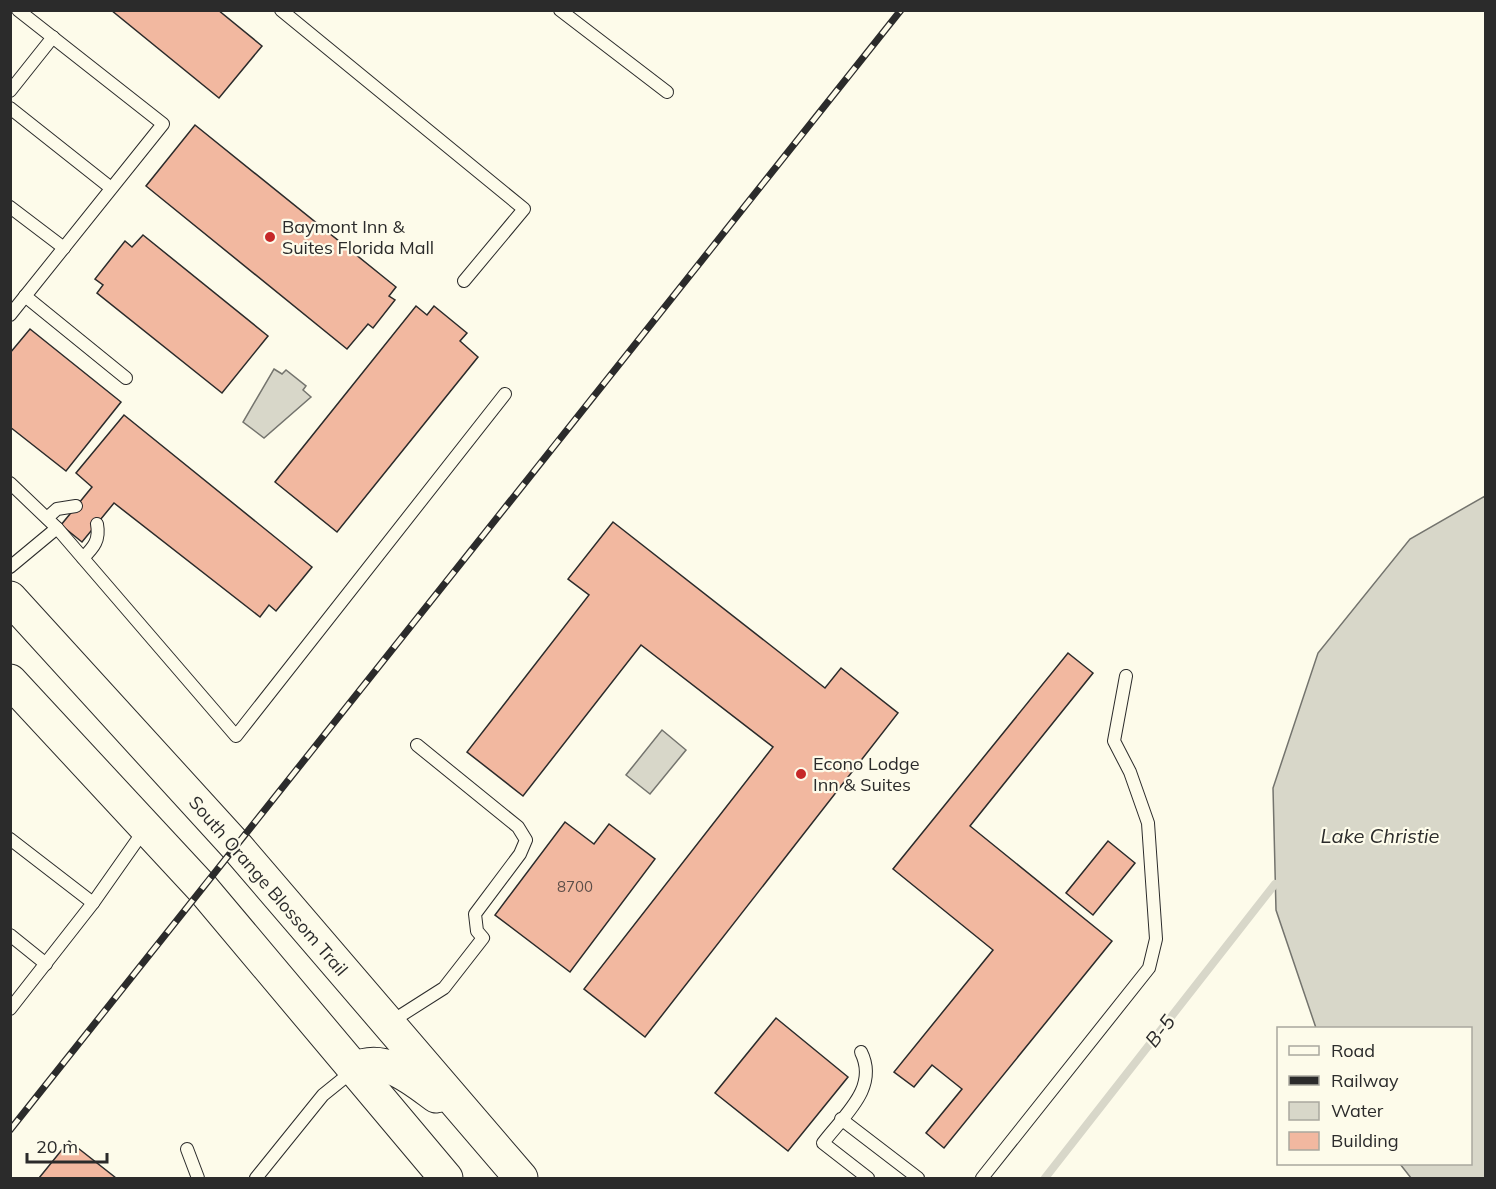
<svg xmlns="http://www.w3.org/2000/svg" width="1496" height="1189" font-family="Mulish,sans-serif">
<style>
.water{fill:#d8d7c9;stroke:#74746e;stroke-width:1.5}
.lines{fill:none;stroke-linecap:round;stroke-linejoin:round}
.stream{stroke:#d8d7c9;stroke-width:8}
.building{fill:#f2b8a0;stroke:#2b2b2b;stroke-width:1.5}
.service-casing{stroke:#2b2b2b;stroke-width:14}
.primary-casing{stroke:#2b2b2b;stroke-width:35}
.service{stroke:#fdfbea;stroke-width:12}
.primary{stroke:#fdfbea;stroke-width:33}
.rail-casing{stroke:#2b2b2b;stroke-width:7}
.rail{stroke:#fdfbea;stroke-width:4.5;stroke-dasharray:14;stroke-linecap:butt}
.poi-dot{fill:#c62828;stroke:#fdfbea;stroke-width:2}
.labels{text-anchor:middle;stroke-width:4.5;stroke-linejoin:round;paint-order:stroke}
.number-label{font-size:15px;fill:#5d4e48}
.poi-label{font-size:18px;fill:#2b2b2b;stroke:#fdfbea;text-anchor:start}
.street-label{font-size:18px;fill:#2b2b2b;stroke:#fdfbea}
.water-label{font-size:20px;font-style:italic;fill:#2b2b2b;stroke:#fdfbea}
</style>
<rect width="100%" height="100%" fill="#fdfbea"/>
<!-- water -->
<g class="water">
<polygon points="274,369 282,374 286,370 306,386 303,390 311,397 264,438 243,422"/>
<polygon points="1485,496 1485,1178 1411,1178 1400,1164 1470,1164 1470,1028 1316,1028 1276,910 1273,788 1318,653 1410,539"/>
<polygon points="662,730 686,750 650,794 626,775"/>
</g>
<g class="lines">
<!-- stream -->
<polyline class="stream" points="1045,1178 1275,884"/>
</g>
<!-- building -->
<g class="building">
<polygon points="111,10 218,10 262,46 219,98"/>
<polygon points="195,125 396,287 389,296 395,300 373,328 368,324 347,349 146,186"/>
<polygon points="143,235 268,336 222,393 97,293 103,285 95,279 125,241 132,247"/>
<polygon points="416,306 427,315 434,306 467,333 460,341 478,357 337,532 275,482"/>
<polygon points="30,329 121,402 66,471 10,427 10,353"/>
<polygon points="124,415 312,567 276,611 269,605 260,617 114,503 82,542 61,525 92,487 76,473"/>
<polygon points="613,522 825,688 841,668 898,713 645,1037 584,989 773,747 641,645 523,796 467,752 589,595 568,579"/>
<polygon points="1068,653 1093,673 970,826 1112,941 944,1148 926,1133 962,1089 932,1065 914,1087 894,1072 993,950 893,869"/>
<polygon points="565,822 594,844 609,824 655,859 570,972 495,915"/>
<polygon points="1108,841 1135,863 1093,915 1066,893"/>
<polygon points="776,1018 848,1077 788,1151 715,1093"/>
<polygon points="69,1141 116,1178 39,1178"/>
</g>
<g class="lines">
<!-- service casing -->
<g class="service-casing">
<g id="service">
<polyline points="281,10 524,209 464,281"/>
<polyline points="560,10 667,92"/>
<polyline points="10,91 53,37"/>
<polyline points="10,108 111,188"/>
<polyline points="10,207 64,248"/>
<polyline points="25,296 126,378"/>
<polyline points="10,315 163,124 18,10"/>
<polyline points="10,483 57,528 236,736 505,394"/>
<polyline points="47,518 57,509 76,506"/>
<path d="M83,558C94,547 100,540 97,524"/>
<polyline points="10,567 57,528"/>
<polyline points="10,839 93,903"/>
<polyline points="10,935 46,964"/>
<polyline points="10,1009 93,903 145,829"/>
<polyline points="389,1023 444,988 483,938 477,931 475,914 520,854 526,840 518,827 417,745"/>
<path d="M861,1052C879,1088 844,1115 823,1143L868,1178"/>
<polyline points="841,1119 918,1178"/>
<polyline points="187,1149 198,1178"/>
<polyline points="256,1178 323,1095 354,1070"/>
<polyline points="982,1178 1149,968 1156,939 1148,823 1130,772 1114,741 1126,676"/>
</g>
</g>
<!-- primary casing -->
<g class="primary-casing">
<g id="primary">
<polyline points="10,598 237,847 521,1178"/>
<polyline points="10,681 203,889 446,1178"/>
<path d="M355,1069C384,1054 413,1079 436,1096"/>
</g>
</g>
<!-- service -->
<use href="#service" class="service"/>
<!-- primary -->
<use href="#primary" class="primary"/>
<!-- rail casing -->
<g class="rail-casing">
<polyline id="rail" points="10,1130 901,10"/>
</g>
<!-- rail -->
<use href="#rail" class="rail"/>
</g>
<!-- markers -->
<g class="poi-dot">
<circle cx="270" cy="237" r="6"/>
<circle cx="801" cy="774" r="6"/>
</g>
<g class="labels">
<!-- number labels -->
<g class="number-label">
<text x="575" y="892">8700</text>
</g>
<!-- poi labels -->
<g class="poi-label">
<text x="282" y="233">Baymont Inn &amp;<tspan x="282" dy="21">Suites Florida Mall</tspan></text>
<text x="813" y="770">Econo Lodge<tspan x="813" dy="21">Inn &amp; Suites</tspan></text>
</g>
<!-- street labels -->
<g class="street-label">
<text transform="translate(268 886) rotate(49)" y="6">South Orange Blossom Trail</text>
</g>
<!-- water labels -->
<g class="water-label">
<text x="1380" y="843">Lake Christie</text>
<text transform="translate(1160 1031) rotate(-52)" y="7">B-5</text>
</g>
</g>
<!-- border -->
<rect width="1496" height="1189" fill="none" stroke="#2b2b2b" stroke-width="24"/>
<!-- legend -->
<rect x="1277" y="1027" width="195" height="138" fill="#fdfbea" stroke="#a9a89e" stroke-width="1.5"/>
<rect x="1289" y="1046" width="30" height="9" fill="#fdfbea" stroke="#a9a89e" stroke-width="1.5"/>
<text x="1331" y="1057" font-size="18" fill="#2b2b2b">Road</text>
<rect x="1289" y="1076" width="30" height="9" fill="#2b2b2b" stroke="#a9a89e" stroke-width="1.5"/>
<text x="1331" y="1087" font-size="18" fill="#2b2b2b">Railway</text>
<rect x="1289" y="1102" width="30" height="18" fill="#d8d7c9" stroke="#a9a89e" stroke-width="1.5"/>
<text x="1331" y="1117" font-size="18" fill="#2b2b2b">Water</text>
<rect x="1289" y="1132" width="30" height="18" fill="#f2b8a0" stroke="#a9a89e" stroke-width="1.5"/>
<text x="1331" y="1147" font-size="18" fill="#2b2b2b">Building</text>
<!-- scale -->
<path d="M27 1153v9h80v-9" fill="none" stroke="#2b2b2b" stroke-width="3"/>
<text x="36" y="1153" font-size="18" fill="#2b2b2b" stroke="#fdfbea" stroke-width="4.5" paint-order="stroke">20 m</text>
</svg>
